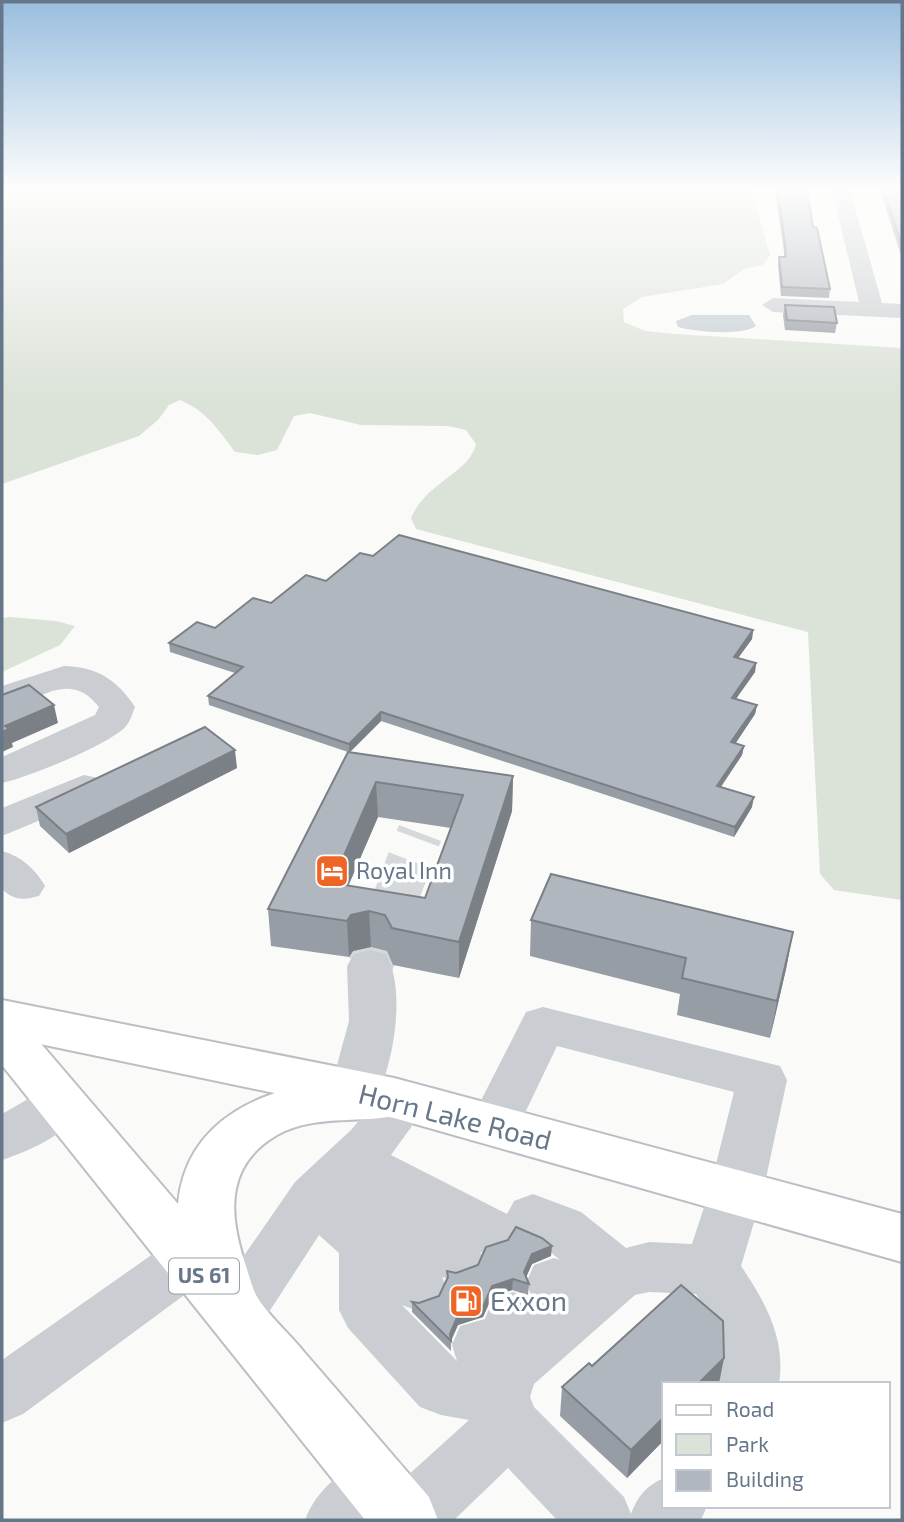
<svg xmlns="http://www.w3.org/2000/svg" width="904" height="1522" font-family="'Exo 2',sans-serif">
<style>
.green{fill:#dbe2d8}
.water{fill:#c4ccd2}
.lines{fill:none;stroke-linecap:round;stroke-linejoin:round}
.minor-tunnel{stroke:#d5d9dc;stroke-width:45;stroke-dasharray:45 23;stroke-linecap:butt}
.major-casing{stroke:#bbbec3;stroke-width:4}
.highway-casing{stroke:#bcbfc3;stroke-width:4}
.minor{fill:#cacdd1;fill-rule:evenodd}
.major{fill:#fff;fill-rule:evenodd}
.highway{fill:#fff;fill-rule:evenodd}
.wall{fill:#979da4;fill-rule:evenodd}
.shaded-wall{fill:#7b8086}
.building{fill:#b0b7bf;stroke:#7b8086;stroke-width:2;fill-rule:evenodd}
.labels{text-anchor:middle;stroke-width:7;stroke-linejoin:round;paint-order:stroke}
.shield{fill:#fff;stroke:#95a0ad;stroke-width:2}
.shield-label{font-size:21px;font-weight:bold;fill:#67778a}
.poi-label{font-size:23px;fill:#67778a;stroke:#fff;text-anchor:start}
.near-street-label{font-size:28px;fill:#67778a;stroke:#fff}
.near-poi-label{font-size:28px;fill:#67778a;stroke:#fff;text-anchor:start}
</style>
<rect width="100%" height="100%" fill="#fafaf8"/>
<!-- green -->
<g class="green">
<path d="M2,190H751L770,255L763,265L744,269L723,284L642,297L623,309L624,322L645,331L676,334L902,348V900L834,890L820,874L808,632L416,529L411,518C427,481 469,474 476,444L466,430L448,426L361,425L310,413L294,416L277,450L258,455L235,452C219,430 205,410 180,400L169,405L158,420L139,436L2,484Z"/>
<polygon points="10,617 56,621 75,626 60,645 2,672 2,618"/>
</g>
<!-- water -->
<path class="water" d="M692,315H749L756,326C743,336 695,332 678,327L676,321Z"/>
<g class="lines">
<!-- minor-tunnel -->
<polyline class="minor-tunnel" points="370,966 420,833"/>
<!-- major casing -->
<g class="major-casing">
<polygon id="major" points="2,1000 394,1078 902,1214 902,1262 394,1118 2,1036"/>
</g>
<!-- highway casing -->
<g class="highway-casing">
<path id="highway" d="M2,1013L19,1018L178,1204C186,1117 267,1086 343,1080C366,1078 389,1077 412,1084L419,1098L412,1112C368,1126 318,1112 277,1135C227,1164 228,1211 244,1260C248,1271 251,1285 256,1295C267,1315 290,1334 304,1352C346,1400 387,1449 429,1497L438,1520H365L2,1065Z"/>
</g>
<!-- minor -->
<g class="minor">
<polygon points="832,190 850,190 882,303 902,304 902,318 773,312 762,305 773,298 859,302"/>
<path d="M64,666C98,667 117,680 135,707C132,715 129,725 122,730C98,749 31,776 2,783V757L95,715L99,707C69,668 38,702 2,710V686Z"/>
<polygon points="84,775 98,778 104,787 98,796 2,836 2,808"/>
<path d="M2,851C21,856 35,869 45,886L39,896C24,900 14,901 2,889Z"/>
<path d="M370,950L386,954C407,991 393,1067 374,1103C389,1085 399,1079 423,1087L430,1101L391,1155L507,1214L514,1201L533,1194L581,1212L626,1248L649,1242L692,1244L709,1192L734,1092L557,1046L512,1140L494,1146L476,1140L468,1126L526,1012L543,1007L780,1066L787,1080L763,1192L741,1266C766,1303 786,1339 779,1384H719C726,1347 716,1325 696,1294L649,1292L635,1295L534,1384L530,1397L534,1407L624,1497L631,1514C638,1496 646,1486 664,1478V1506H707L701,1520H557L508,1468L454,1520H305C317,1488 346,1466 378,1453L401,1463L406,1477L469,1420L441,1415L420,1407L348,1328L339,1310V1253L319,1235L256,1332L236,1340L216,1332L207,1314L216,1296L295,1182L351,1130L372,1105L355,1111L337,1105L330,1091L349,1021L347,966L354,954ZM514,1234L543,1246L560,1260L554,1258L534,1265L526,1283L533,1299L513,1292L493,1299L485,1319L460,1326L452,1345L457,1361L402,1305L418,1311L438,1304L446,1286L442,1277L455,1281L475,1274L483,1257L480,1252L488,1255L507,1248Z"/>
<path d="M62,1084L80,1090L87,1104C73,1131 30,1151 2,1160V1114L44,1090Z"/>
<polygon points="190,1235 210,1242 218,1259 210,1276 23,1414 2,1423 2,1360 170,1242"/>
</g>
<!-- major -->
<use href="#major" class="major"/>
<!-- highway -->
<use href="#highway" class="highway"/>
</g>
<!-- wall -->
<g class="wall">
<polygon points="775,190 807,190 813,227 830,289 829,298 781,296 778,265 779,257 784,257 784,252"/>
<polygon points="880,190 902,190 902,258"/>
<polygon points="785,305 837,323 835,333 785,330 783,315"/>
<path d="M373,556L753,630L752,639L738,658L756,663L755,672L736,699L757,705L755,714L736,743L744,746L742,755L721,787L752,807L734,837L381,721L350,752L513,776L512,811L459,978L393,965L387,951L371,947L353,951L349,957L271,946L268,909L348,752L209,705L208,696L235,673L170,652L169,643L215,628L271,603L326,581ZM378,817L451,828L425,898L348,886Z"/>
<polygon points="237,768 69,853 40,826 36,807"/>
<polygon points="531,920 793,932 786,969 770,1038 677,1015 680,994 530,956"/>
<polygon points="551,1256 532,1264 526,1277 529,1284 528,1295 512,1290 492,1297 483,1317 458,1325 451,1340 451,1351 412,1312 412,1302 419,1303 439,1296 447,1280 447,1271 456,1273"/>
<polygon points="592,1366 664,1384 664,1440 627,1478 560,1416 562,1387"/>
</g>
<!-- shaded-wall -->
<g class="shaded-wall">
<polygon points="753,630 752,639 733,665 734,657"/>
<polygon points="756,663 755,672 730,707 732,698"/>
<polygon points="54,705 58,723 12,743 13,747 2,752 2,732 5,726"/>
<polygon points="757,705 755,714 730,751 731,742"/>
<polygon points="381,712 381,721 349,753 349,744"/>
<polygon points="744,746 742,755 715,795 717,786"/>
<polygon points="235,750 237,768 69,853 66,834"/>
<polygon points="513,776 512,811 459,978 459,942"/>
<polygon points="376,782 378,817 334,919 332,883"/>
<polygon points="754,797 752,807 734,837 735,827"/>
<polygon points="369,911 371,947 353,951 349,957 347,921 351,915"/>
<polygon points="793,932 786,969 770,1038 777,1001"/>
<polygon points="552,1246 551,1256 532,1264 524,1282 524,1272 532,1254"/>
<polygon points="513,1279 512,1290 492,1297 483,1317 458,1325 451,1341 450,1334 458,1315 492,1286"/>
<polygon points="724,1358 719,1384 698,1384"/>
<polygon points="664,1417 664,1440 627,1478 631,1450"/>
</g>
<!-- building -->
<g class="building">
<polygon points="778,190 807,190 813,227 817,228 830,289 782,287 779,257 786,257 785,244"/>
<polygon points="884,190 902,190 902,246"/>
<polygon points="785,305 834,307 837,323 787,320"/>
<polygon points="399,535 753,630 734,657 756,663 732,698 757,705 731,742 744,746 717,786 754,797 735,827 381,712 349,744 208,696 243,667 169,643 197,622 215,628 253,598 271,603 306,575 326,581 360,553 373,556"/>
<polygon points="29,685 54,705 5,726 9,729 2,732 2,695"/>
<polygon points="205,727 235,750 66,834 36,807"/>
<path d="M348,752L513,776L459,942L392,928L385,915L369,911L351,915L347,921L268,909ZM376,782L463,795L425,898L332,883Z"/>
<polygon points="551,874 793,932 777,1001 682,978 686,958 531,920"/>
<polygon points="516,1227 542,1238 552,1246 532,1254 524,1272 529,1284 513,1279 492,1286 483,1307 458,1315 450,1334 451,1341 412,1302 419,1303 439,1296 448,1277 447,1271 456,1273 478,1265 486,1247 508,1240"/>
<polygon points="681,1285 723,1321 724,1358 698,1384 664,1384 664,1417 631,1450 562,1387 589,1363 592,1366"/>
</g>
<!-- sky -->
<linearGradient id="sky" x2="0" y2="1"><stop stop-color="#99bedf"/><stop offset="0.47" stop-color="#fdfdfc"/><stop offset="1" stop-color="#fdfdfc" stop-opacity="0"/></linearGradient>
<rect width="904" height="403" fill="url(#sky)"/>
<!-- icons -->
<defs>
<g id="hotel-square" transform="scale(1.75)"><rect x="-9" y="-9" width="18" height="18" rx="4" fill="#ed6625" stroke="#fff"/><path d="M-6-4.5h1.5V1H6V5H4.5V3h-9V5H-6ZM-4 0a1.8 1.8 0 1 1 3.6 0ZM.5 0V-2.5h3Q6-2.5 6 0Z" fill="#fff"/></g>
<g id="fuel-square" transform="scale(1.75)"><rect x="-9" y="-9" width="18" height="18" rx="4" fill="#ed6625" stroke="#fff"/><path d="M-5.5-6h7V0h2V4h1.3V-2.5L3-4.5l.8-.8L6-3V5H2.5V1h-1V6h-7ZM-4.2-4.7v3.2H.2V-4.7Z" fill="#fff"/></g>
</defs>
<g fill-rule="evenodd">
<use href="#hotel-square" x="332" y="871"/>
<use href="#fuel-square" x="466" y="1301"/>
</g>
<g class="labels">
<!-- shield labels -->
<rect class="shield" x="169" y="1258.5" width="70" height="35" rx="5"/>
<g class="shield-label">
<text x="204" y="1283">US 61</text>
</g>
<!-- poi labels -->
<g class="poi-label">
<text x="356" y="879">Royal Inn</text>
</g>
<!-- near-street labels -->
<g class="near-street-label">
<text transform="translate(455 1117) rotate(14)" y="10">Horn Lake Road</text>
</g>
<!-- near-poi labels -->
<g class="near-poi-label">
<text x="490" y="1311">Exxon</text>
</g>
</g>
<!-- border -->
<rect width="904" height="1522" fill="none" stroke="#67778a" stroke-width="7"/>
<!-- legend -->
<rect x="662" y="1382" width="228" height="126" fill="#ffffff" stroke="#c2c9d0" stroke-width="2"/>
<rect x="676" y="1405" width="35" height="10" fill="#ffffff" stroke="#c2c9d0" stroke-width="2"/>
<text x="726" y="1417" font-size="21" fill="#67778a">Road</text>
<rect x="676" y="1434" width="35" height="21" fill="#dbe2d8" stroke="#c2c9d0" stroke-width="2"/>
<text x="726" y="1452" font-size="21" fill="#67778a">Park</text>
<rect x="676" y="1470" width="35" height="21" fill="#b0b7bf" stroke="#c2c9d0" stroke-width="2"/>
<text x="726" y="1487" font-size="21" fill="#67778a">Building</text>
</svg>
